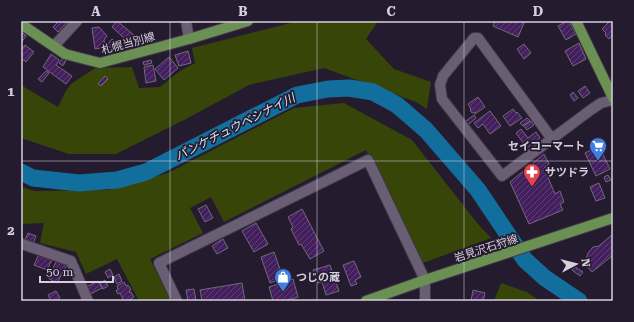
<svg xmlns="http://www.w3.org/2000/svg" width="634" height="322" font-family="'Roboto Serif','Noto Sans JP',serif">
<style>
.grass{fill:#374509}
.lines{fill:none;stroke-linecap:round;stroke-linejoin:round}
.river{stroke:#126e9c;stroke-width:17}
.building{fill:url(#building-hatch);stroke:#73677e}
.minor-casing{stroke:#3f3646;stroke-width:12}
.major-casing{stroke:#3f3646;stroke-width:12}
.minor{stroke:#6a5e75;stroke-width:10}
.major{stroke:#6a9053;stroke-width:10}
.grid{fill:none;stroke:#d5cfdc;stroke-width:1;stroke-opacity:0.55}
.labels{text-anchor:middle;stroke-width:3.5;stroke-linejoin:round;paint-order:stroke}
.street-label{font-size:11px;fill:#d5cfdc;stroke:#251b2e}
.poi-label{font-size:11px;font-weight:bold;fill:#d5cfdc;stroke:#251b2e;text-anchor:start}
.water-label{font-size:12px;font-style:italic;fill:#d3e6f3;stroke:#251b2e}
.neatline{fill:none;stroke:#d5cfdc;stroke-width:1.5}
.grid-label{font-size:13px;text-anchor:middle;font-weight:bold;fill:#d5cfdc}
</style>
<defs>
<pattern id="building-hatch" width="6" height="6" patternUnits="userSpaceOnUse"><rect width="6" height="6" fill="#43205d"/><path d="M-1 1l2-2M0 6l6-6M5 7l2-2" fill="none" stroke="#5d3f74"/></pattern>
</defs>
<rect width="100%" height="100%" fill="#251b2e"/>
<!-- grass -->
<g class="grass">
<polygon points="298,21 378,21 366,39 394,69 431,82 427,109 416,102 324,68 249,85 186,119 116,154 69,154 21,138 21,85 58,107 66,91 71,84 95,68 132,67 139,88 160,87 180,71 195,63 192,48"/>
<polygon points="344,103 412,140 478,224 491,238 423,263 366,150 224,222 211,197 190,208 203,233 150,259 171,301 139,301 117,259 86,274 76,252 40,243 44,223 21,224 21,187 35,191 108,190 168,173 294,108"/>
<polygon points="501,283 527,292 540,301 494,301"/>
</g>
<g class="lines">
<!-- river -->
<polyline class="river" points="21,172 33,178 79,183 117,180 146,172 297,95 328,89 349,88 373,92 397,105 426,130 478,190 525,260 545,278 579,301"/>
</g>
<!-- building -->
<g class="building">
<polygon points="55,21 66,21 67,22 58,32 53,27 57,23"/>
<polygon points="117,21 140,40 137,44 127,36 125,39 112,27"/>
<polygon points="495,21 525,21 518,37 493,26"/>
<polygon points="567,21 569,21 576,34 566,40 558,26"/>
<polygon points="610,21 613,21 613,34 609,39 605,35 606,33 602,29"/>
<polygon points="99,27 107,36 104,40 105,47 95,49 92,28"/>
<polygon points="23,33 26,36 21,43 21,36"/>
<polygon points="112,39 120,45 114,51 107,45"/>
<polygon points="579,43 586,59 573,66 565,51"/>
<polygon points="524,44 531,53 524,59 517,49"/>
<polygon points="25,45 34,52 26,62 21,58 21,50"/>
<polygon points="188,51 191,63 179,66 175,55"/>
<polygon points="51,54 59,60 56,65 72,76 66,84 43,67"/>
<polygon points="169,57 178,68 164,80 155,69"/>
<polygon points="63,58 66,60 63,66 59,63"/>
<polygon points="151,60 152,63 144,65 143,62"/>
<polygon points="153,65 156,81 146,83 144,67"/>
<polygon points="46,71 49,73 42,82 38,79"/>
<polygon points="105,76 108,79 101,86 98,84"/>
<polygon points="585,86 590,93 583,98 578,91"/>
<polygon points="573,92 578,98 574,101 570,95"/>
<polygon points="478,97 485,107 475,114 474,112 472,113 470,110 471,109 468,104"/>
<polygon points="513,109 516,113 517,112 522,118 510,126 503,116"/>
<polygon points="490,111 501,126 490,134 483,124 478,128 474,123"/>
<polygon points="474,115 476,118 469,124 466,121"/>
<polygon points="527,118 530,121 523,126 520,123"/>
<polygon points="531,121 534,125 527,130 524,126"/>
<polygon points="521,129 528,138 536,132 540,138 527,148 516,133"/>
<polygon points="599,146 610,169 596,176 585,153"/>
<polygon points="544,154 549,164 544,168 555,194 560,191 564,202 560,204 563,210 529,224 510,182"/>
<polygon points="608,175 611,180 606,182 604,177"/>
<polygon points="599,183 605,198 596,201 590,187"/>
<polygon points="206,205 213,218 205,222 198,209"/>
<polygon points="302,209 324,251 310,259 301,244 299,245 291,229 293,227 288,217"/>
<polygon points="256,223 268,244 254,252 242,231"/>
<polygon points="28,233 36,236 33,244 25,240"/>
<polygon points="613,234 613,255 592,272 585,264 588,253 593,247 599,246"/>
<polygon points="223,239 228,248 217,254 212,246"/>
<polygon points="274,252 283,278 270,283 261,257"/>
<polygon points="39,254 52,260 47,270 34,265"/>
<polygon points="57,260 67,265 57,283 48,278"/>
<polygon points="354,261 361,277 355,280 357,284 351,286 343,265"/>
<polygon points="330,265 339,291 326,295 322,282 318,283 313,270"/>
<polygon points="575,267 583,272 580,276 572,270"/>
<polygon points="110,269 113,275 108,278 105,272"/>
<polygon points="119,274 122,281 117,284 114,277"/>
<polygon points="293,279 298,297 285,301 273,301 269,287"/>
<polygon points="105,280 108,286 103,289 100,283"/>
<polygon points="98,281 102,288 89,295 86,287"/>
<polygon points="124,282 126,286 128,285 131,290 129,291 130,293 131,292 134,297 127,301 124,301 120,293 118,294 116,291 118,289 117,286"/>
<polygon points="242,283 245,301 202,301 200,290"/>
<polygon points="194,289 196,301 188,301 186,290"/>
<polygon points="473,290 485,293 483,301 471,301"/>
<polygon points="56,291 60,298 55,301 51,301 48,295"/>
</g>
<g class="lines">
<!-- minor casing -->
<g class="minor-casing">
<g id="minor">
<polyline points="186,21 189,39"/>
<polyline points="54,46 77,21"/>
<polyline points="552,139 478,38 474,38 443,76 440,85 442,99 502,176 592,109 601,103 613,100"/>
<polyline points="22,244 71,261 88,301"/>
<polyline points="177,301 159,263 368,160 425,280 425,301"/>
</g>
</g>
<!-- major casing -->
<g class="major-casing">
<g id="major">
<polyline points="576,21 613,98"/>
<polyline points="21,24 65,54 100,63 189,39 248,21"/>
<polyline points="366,301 425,280 613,218"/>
</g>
</g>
<!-- minor -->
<use href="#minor" class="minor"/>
<!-- major -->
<use href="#major" class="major"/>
</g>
<!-- grid -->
<path class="grid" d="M170,21V301M317,21V301M464,21V301M21,161H613"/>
<!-- icons -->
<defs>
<g id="supermarket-pin" transform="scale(0.9)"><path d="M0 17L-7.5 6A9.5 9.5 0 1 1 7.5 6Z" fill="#3f7fe0" stroke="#251b2e"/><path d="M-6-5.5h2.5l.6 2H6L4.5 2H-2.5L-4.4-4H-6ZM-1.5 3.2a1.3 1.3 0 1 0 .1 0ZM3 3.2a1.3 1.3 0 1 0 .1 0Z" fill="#fff"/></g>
<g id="pharmacy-pin" transform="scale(0.9)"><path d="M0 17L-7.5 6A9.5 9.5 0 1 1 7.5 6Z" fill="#e0444e" stroke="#251b2e"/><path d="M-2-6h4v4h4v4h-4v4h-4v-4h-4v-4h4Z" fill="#fff"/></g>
<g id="shop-pin" transform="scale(0.9)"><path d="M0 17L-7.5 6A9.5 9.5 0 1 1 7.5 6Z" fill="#3f7fe0" stroke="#251b2e"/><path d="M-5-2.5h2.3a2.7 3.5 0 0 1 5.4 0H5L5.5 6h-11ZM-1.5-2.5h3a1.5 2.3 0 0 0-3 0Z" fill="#fff"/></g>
</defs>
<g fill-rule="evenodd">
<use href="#supermarket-pin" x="598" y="146"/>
<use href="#pharmacy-pin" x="532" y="172"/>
<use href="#shop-pin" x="283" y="277"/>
</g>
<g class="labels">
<!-- street labels -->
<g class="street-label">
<text transform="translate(128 43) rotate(-15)" y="4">札幌当別線</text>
<text transform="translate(486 248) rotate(-18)" y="4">岩見沢石狩線</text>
</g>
<!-- poi labels -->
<g class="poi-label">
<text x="585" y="150" text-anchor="end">セイコーマート</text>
<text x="545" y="176">サツドラ</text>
<text x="296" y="281">つじの蔵</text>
</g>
<!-- water labels -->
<g class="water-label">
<text transform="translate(235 127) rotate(-27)" y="4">パンケチュウベシナイ川</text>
</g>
</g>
<!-- border -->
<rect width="634" height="322" fill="none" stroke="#251b2e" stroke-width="44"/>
<!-- north arrow -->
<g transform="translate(576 264) rotate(83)" stroke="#251b2e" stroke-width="3" paint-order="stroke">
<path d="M0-3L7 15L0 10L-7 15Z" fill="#d5cfdc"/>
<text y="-6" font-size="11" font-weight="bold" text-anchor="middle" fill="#d5cfdc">N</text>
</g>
<!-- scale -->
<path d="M40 276v6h73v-6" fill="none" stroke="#d5cfdc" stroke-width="2"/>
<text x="46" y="276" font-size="12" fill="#d5cfdc" stroke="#251b2e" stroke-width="3" paint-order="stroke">50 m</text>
<rect x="22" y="22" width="590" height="278" class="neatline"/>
<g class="grid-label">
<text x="96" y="16">A</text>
<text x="243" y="16">B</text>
<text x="391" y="16">C</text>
<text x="538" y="16">D</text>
<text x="11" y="96">1</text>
<text x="11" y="235">2</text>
</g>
</svg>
